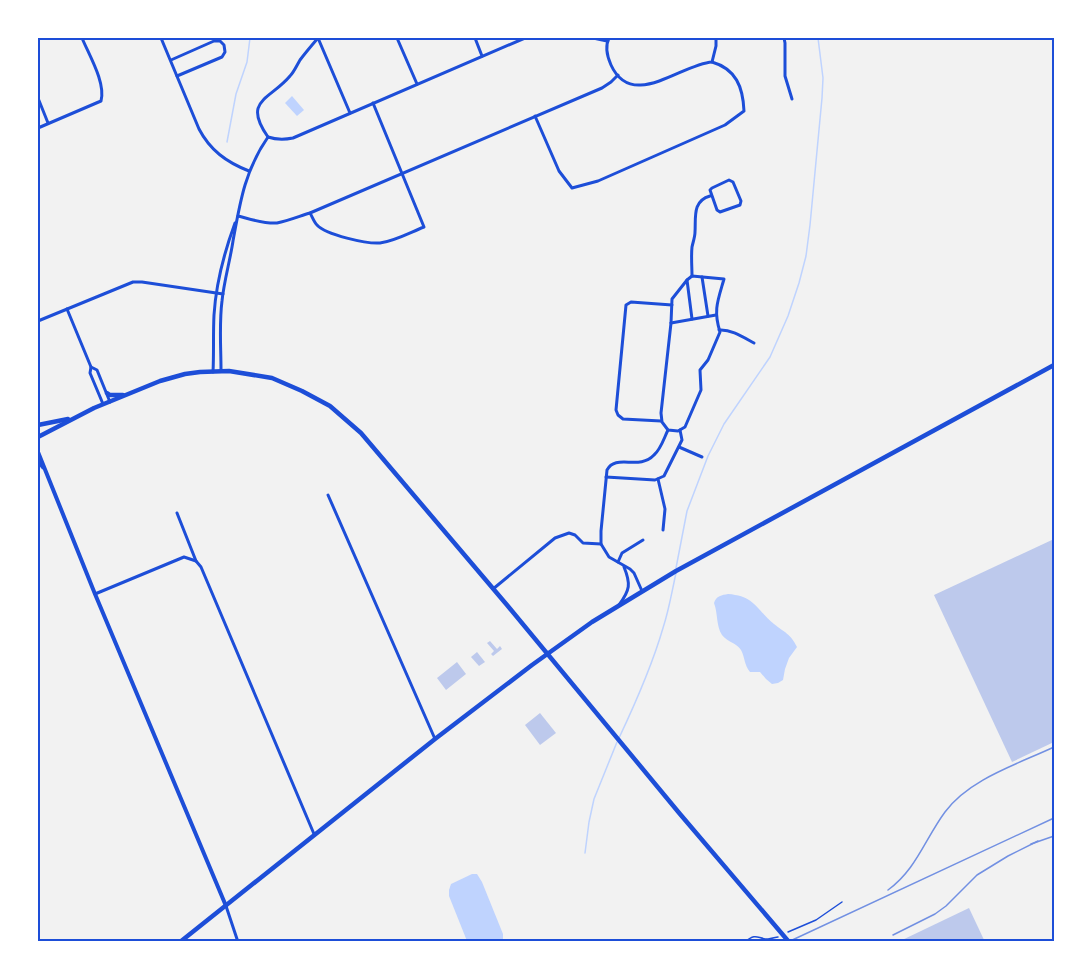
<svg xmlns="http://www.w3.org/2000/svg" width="1092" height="979" font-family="'Golos Text',sans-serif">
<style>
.water{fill:#bfd3fe}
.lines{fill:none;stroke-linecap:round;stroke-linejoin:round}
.stream{stroke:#bfd3fe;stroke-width:1.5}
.building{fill:#bdc9ec}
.path{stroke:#1d4ed8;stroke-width:1.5}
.minor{stroke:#1d4ed8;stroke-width:3}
.tertiary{stroke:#1d4ed8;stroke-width:4}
.secondary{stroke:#1d4ed8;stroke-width:4.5}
.primary{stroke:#1d4ed8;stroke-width:4.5}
.rail{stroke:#7290e2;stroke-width:1.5}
.neatline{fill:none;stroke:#1d4ed8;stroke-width:2}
</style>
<rect width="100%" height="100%" fill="#f2f2f2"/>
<!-- water -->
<g class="water">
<polygon points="292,96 304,110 297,116 285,103"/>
<path d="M728,594C755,596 756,609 774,624C785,633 790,633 797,647L789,658L785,669L783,680L778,683L772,684L766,679L760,672H750C744,665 745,657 741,650C737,643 727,642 722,635C716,626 718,613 714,603C716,596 722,595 728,594Z"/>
<polygon points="472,874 477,874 482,882 503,934 503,941 467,941 449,896 449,890 451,884"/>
</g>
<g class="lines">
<!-- stream -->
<g class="stream">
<polyline points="227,142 236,94 247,62 250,38"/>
<polyline points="676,568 687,511 708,456 724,424 770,357 788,316 799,283 806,256 810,225 822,98 823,78 818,38"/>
<path d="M619,738C636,702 652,666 663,628C669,610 672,591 676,573"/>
<polyline points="585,853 589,822 594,799 617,742"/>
</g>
</g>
<!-- building -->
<g class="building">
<polygon points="1054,539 1054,742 1012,762 934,595"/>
<polygon points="490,641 497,649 500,646 502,649 493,656 491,654 494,651 487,643"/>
<polygon points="477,652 485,662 479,666 471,657"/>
<polygon points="457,662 466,674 446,690 437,678"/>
<polygon points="540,713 556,733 540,745 525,725"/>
<polygon points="969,908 985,942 898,942"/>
</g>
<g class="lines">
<!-- path -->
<g class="path">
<polyline points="788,932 816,920 842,902"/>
<path d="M745,942C757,932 757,939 768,939C771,939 776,937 778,937"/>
</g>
<!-- minor -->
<g class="minor">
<path d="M161,38L199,129C210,150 226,162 249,171"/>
<polyline points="318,38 350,113"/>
<polyline points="397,38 417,84"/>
<polyline points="475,38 482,56"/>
<polyline points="593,38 607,41"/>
<path d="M609,38C605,46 607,56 611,65C632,111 681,64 712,62L716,46V38"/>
<polyline points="784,38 785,43 785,76 792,99"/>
<polyline points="171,60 214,41 220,41 224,45 225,52 222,57 177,76"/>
<polyline points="38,98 48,123"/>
<path d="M535,116L559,171L572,188L598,181L725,125L744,111C743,87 736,69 712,62"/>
<path d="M38,128L101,101C106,83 89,55 82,38"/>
<path d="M268,137C242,100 270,100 290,76C294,72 297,65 300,60C306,52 312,45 318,38"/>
<polygon points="729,180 733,182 741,201 740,205 720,212 717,210 710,190 712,188"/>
<path d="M310,213C312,216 314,222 317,225C326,235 367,244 380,243C395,241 411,232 424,227L373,103"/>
<path d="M238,216C250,219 264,224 277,223C288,221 300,216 310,213L602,88L611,82L618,75"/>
<path d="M692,276L724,279C718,300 713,310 720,332L708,360L700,370L701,390L685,427L678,431L668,430L662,422L661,413L671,323L672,299L687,280Z"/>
<path d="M692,276C692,267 691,256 692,247C693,242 695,237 695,232C696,218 692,201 710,196"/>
<polyline points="702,277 708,316"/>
<polyline points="687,280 692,319"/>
<polyline points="67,309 91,367 97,370 110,402"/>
<polyline points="38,321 133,282 142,282 223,294"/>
<polyline points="671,323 716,315"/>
<path d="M719,330C731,329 743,337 754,343"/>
<polyline points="91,367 90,373 103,404"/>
<path d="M221,370C221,347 219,324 222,301C224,281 230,261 233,241C240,202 245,170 268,137C277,140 283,140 293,138L525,38"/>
<path d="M213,372C214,353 213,334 214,315C216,283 224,253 235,223"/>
<polyline points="661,421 623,419 618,415 616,410 626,305 631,302 672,305"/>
<polyline points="679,447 702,457"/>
<polyline points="606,477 655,480 664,476 682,440 680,430"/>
<polyline points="658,479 665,509 663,530"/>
<polyline points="328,495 435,739"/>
<polyline points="177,513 196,561 201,567 314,834"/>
<polyline points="618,562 622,553 643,540"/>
<polyline points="493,589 555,538 569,533 575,535 583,543 601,544"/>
<path d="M642,591L634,573L630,569L609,557L601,544V531L607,470C616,453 639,471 654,455C661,449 664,438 668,430"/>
<polyline points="95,594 184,557 196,561"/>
<path d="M619,605C630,590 631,584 624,567"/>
<polyline points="226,906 238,942"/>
</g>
<!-- tertiary -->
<polyline class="tertiary" points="38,452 95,594 226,906"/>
<!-- secondary -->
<g class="secondary">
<polyline points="107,393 110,395 123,395"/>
<polyline points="38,425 68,419"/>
<polyline points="38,437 94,408 160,381 185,374 200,372 229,371 272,378 302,391 330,406 361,433 507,605 680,814 789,942"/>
<polyline points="38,460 43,467"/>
</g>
<!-- primary -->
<polyline class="primary" points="180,942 435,739 532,665 592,622 676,571 1054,365"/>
<!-- rail -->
<g class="rail">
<polyline points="1031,844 1054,836"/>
<path d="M888,890C916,870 925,839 945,812C969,779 1018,764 1054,747"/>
<polyline points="893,935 935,914 946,906 977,875 1008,856 1038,841"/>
<polyline points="788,942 1054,818"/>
</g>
</g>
<!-- border -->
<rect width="1092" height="979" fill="none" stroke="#ffffff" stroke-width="78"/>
<rect x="39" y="39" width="1014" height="901" class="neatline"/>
</svg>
